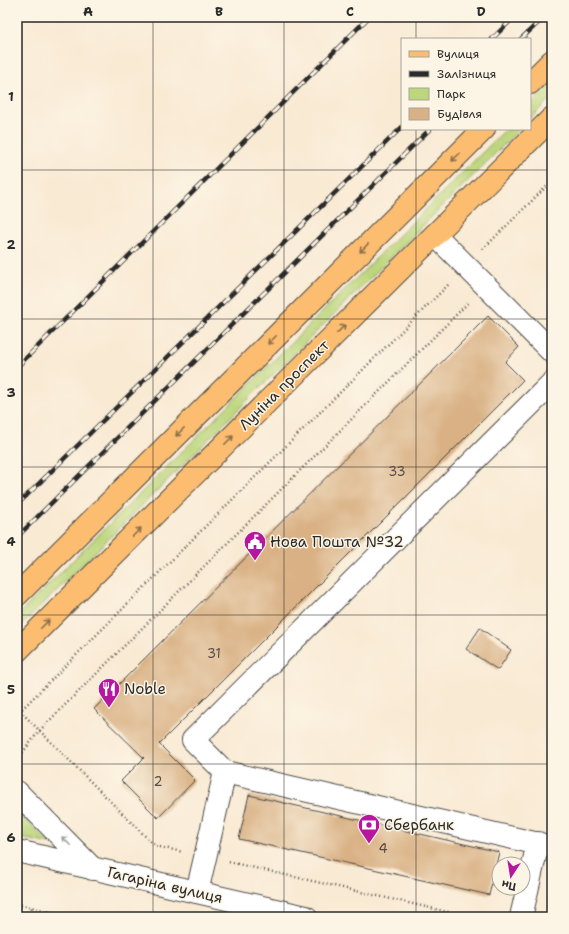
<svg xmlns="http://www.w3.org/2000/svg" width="569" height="934" font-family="'Shantell Sans',sans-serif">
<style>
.green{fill:#bcd67c;stroke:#748054}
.building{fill:#d9b184}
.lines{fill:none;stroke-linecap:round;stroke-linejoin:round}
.minor-casing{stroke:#4a4844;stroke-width:24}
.major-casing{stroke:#4a4844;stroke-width:24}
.path{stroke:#4a4844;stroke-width:2.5;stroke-dasharray:1 3;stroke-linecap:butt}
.minor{stroke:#fff;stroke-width:22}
.major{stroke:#fcbd6f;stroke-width:22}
.rail-casing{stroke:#2b2b2b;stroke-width:4.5}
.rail{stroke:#fcf5e5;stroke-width:3;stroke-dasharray:9;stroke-linecap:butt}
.oneway{stroke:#896d4a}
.oneway2{stroke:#a0a0a0}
.grid{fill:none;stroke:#2b2b2b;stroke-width:1;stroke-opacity:0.55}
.labels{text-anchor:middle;stroke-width:3;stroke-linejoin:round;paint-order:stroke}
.number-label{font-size:13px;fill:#564c41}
.street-label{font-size:15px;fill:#2b2b2b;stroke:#fcf5e5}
.poi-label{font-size:15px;fill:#2b2b2b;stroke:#fcf5e5;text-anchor:start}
.neatline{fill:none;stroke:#2b2b2b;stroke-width:1.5}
.grid-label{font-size:13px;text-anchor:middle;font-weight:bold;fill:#2b2b2b}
</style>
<rect width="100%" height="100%" fill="#fcf5e5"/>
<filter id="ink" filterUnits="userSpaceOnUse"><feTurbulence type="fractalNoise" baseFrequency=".025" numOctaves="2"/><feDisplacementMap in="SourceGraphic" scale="8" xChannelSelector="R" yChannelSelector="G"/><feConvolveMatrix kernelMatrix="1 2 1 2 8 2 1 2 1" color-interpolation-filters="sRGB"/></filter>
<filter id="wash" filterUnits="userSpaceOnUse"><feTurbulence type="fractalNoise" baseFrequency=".012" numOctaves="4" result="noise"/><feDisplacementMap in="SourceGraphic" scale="16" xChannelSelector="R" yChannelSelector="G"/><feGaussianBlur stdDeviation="0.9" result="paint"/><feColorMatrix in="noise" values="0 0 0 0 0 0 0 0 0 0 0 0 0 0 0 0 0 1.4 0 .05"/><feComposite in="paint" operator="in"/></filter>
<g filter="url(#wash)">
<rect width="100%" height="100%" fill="#f9ead4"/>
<!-- green -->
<g class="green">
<polygon points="552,83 552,97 530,119 530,105"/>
<polygon points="506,129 520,129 17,630 17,616"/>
<polygon points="17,811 50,844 17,837"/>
</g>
<g id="blocks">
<!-- building -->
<g class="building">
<polygon points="488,316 519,347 505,362 523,380 159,744 195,780 158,818 121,781 144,758 94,709"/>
<polygon points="480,628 511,650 498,670 466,649"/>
<polygon points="249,795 499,852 489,895 239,839"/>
</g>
</g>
</g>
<g filter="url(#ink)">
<use href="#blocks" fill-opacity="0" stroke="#4a4844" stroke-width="1"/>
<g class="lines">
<!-- minor casing -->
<g class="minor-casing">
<g id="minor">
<polyline points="435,235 552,352"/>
<polyline points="552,383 193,740 225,772 552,847"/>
<polyline points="17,792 93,869"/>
<polyline points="17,851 306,917"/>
<polyline points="197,892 225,772"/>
<polyline points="521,917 538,843"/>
</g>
</g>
<!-- major casing -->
<g class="major-casing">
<g id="major">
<polyline points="530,83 552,61"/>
<polyline points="17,595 484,129"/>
<polyline points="17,651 552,118"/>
</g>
</g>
<!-- path -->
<g class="path">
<polyline points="483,249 552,181"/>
<polyline points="20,711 155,846 183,852"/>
<polyline points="20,756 20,711 450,283"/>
<polyline points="20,756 39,731 469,302"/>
<polyline points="229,862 470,917"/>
<polyline points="17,904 75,917"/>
<polyline points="31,908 40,917"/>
<polyline points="17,909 22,905"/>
</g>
<!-- minor -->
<use href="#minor" class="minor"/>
<!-- major -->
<use href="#major" class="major"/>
<!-- rail casing -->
<g class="rail-casing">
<g id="rail">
<polyline points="492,39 514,17"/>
<polyline points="521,39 544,17"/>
<polyline points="17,367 369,17"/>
<polyline points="17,505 402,127"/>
<polyline points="17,537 430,129"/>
</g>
</g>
<!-- rail -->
<use href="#rail" class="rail"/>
</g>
<!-- one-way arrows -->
<defs><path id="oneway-shaft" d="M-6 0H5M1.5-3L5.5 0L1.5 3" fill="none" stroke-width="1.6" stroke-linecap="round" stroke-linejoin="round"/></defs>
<g class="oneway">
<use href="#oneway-shaft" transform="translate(456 157) rotate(135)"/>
<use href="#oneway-shaft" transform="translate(364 248) rotate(135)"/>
<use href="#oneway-shaft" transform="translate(341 329) rotate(-45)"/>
<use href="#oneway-shaft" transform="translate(272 340) rotate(135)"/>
<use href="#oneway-shaft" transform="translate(180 432) rotate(135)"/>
<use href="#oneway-shaft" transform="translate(229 440) rotate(-45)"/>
<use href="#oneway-shaft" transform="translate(137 532) rotate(-45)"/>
<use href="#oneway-shaft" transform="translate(45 624) rotate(-45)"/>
</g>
<use class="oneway2" href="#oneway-shaft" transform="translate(66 841) rotate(-135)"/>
</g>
<!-- grid -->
<path class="grid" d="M153,17V917M284,17V917M416,17V39M416,129V917M17,170H552M17,319H552M17,467H552M17,615H552M17,764H552"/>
<!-- icons -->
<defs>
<g id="civic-pin" transform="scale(1.15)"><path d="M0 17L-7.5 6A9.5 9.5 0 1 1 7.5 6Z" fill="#b5179e" stroke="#fcf5e5"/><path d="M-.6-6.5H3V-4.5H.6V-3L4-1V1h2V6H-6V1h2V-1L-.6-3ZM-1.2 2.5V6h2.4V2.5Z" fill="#fff"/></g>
<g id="restaurant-pin" transform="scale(1.15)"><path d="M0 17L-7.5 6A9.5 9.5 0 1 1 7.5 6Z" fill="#b5179e" stroke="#fcf5e5"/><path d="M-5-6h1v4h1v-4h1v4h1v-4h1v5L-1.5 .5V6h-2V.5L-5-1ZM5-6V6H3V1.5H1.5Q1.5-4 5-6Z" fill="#fff"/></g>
<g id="bank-pin" transform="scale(1.15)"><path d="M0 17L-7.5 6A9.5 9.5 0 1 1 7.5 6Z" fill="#b5179e" stroke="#fcf5e5"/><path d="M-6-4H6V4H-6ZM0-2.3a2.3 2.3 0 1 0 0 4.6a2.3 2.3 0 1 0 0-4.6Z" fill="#fff"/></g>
</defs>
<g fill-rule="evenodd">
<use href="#civic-pin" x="255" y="542"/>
<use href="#restaurant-pin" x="109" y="689"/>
<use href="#bank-pin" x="369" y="825"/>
</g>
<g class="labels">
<!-- number labels -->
<g class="number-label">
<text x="397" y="476">33</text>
<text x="214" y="658">31</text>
<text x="158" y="786">2</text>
<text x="383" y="853">4</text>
</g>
<!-- street labels -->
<g class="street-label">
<text transform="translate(284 385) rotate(-45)" y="5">Луніна проспект</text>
<text transform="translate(165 885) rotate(13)" y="5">Гагаріна вулиця</text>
</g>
<!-- poi labels -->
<g class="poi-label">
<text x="270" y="547">Нова Пошта №32</text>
<text x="124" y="694">Noble</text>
<text x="384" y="830">Сбербанк</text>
</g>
</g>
<!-- margin -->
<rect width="569" height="934" fill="none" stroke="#fcf5e5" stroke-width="44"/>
<!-- legend -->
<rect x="401" y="38" width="130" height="92" fill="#fcf5e5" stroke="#a8a49b"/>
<rect x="409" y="51" width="20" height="6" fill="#fcbd6f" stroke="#a8a49b"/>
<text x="437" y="58" font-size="12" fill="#2b2b2b">Вулиця</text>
<rect x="409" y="71" width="20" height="6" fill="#2b2b2b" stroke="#a8a49b"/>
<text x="437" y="78" font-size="12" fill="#2b2b2b">Залізниця</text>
<rect x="409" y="88" width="20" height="12" fill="#bcd67c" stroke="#a8a49b"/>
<text x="437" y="98" font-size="12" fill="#2b2b2b">Парк</text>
<rect x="409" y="108" width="20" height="12" fill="#d9b184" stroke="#a8a49b"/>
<text x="437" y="118" font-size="12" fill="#2b2b2b">Будівля</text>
<!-- north arrow -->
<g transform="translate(511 876) rotate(192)"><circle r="19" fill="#fcf5e5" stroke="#a8a49b"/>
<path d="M0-3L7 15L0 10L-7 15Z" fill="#b5179e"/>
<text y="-6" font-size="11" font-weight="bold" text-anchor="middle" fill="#2b2b2b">Пн</text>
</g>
<rect x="22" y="22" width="525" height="890" class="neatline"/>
<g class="grid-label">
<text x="88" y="16">A</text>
<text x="219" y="16">B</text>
<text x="350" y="16">C</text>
<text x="481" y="16">D</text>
<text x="11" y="101">1</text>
<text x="11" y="249">2</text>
<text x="11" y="397">3</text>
<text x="11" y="546">4</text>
<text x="11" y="694">5</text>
<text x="11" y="842">6</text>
</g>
</svg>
